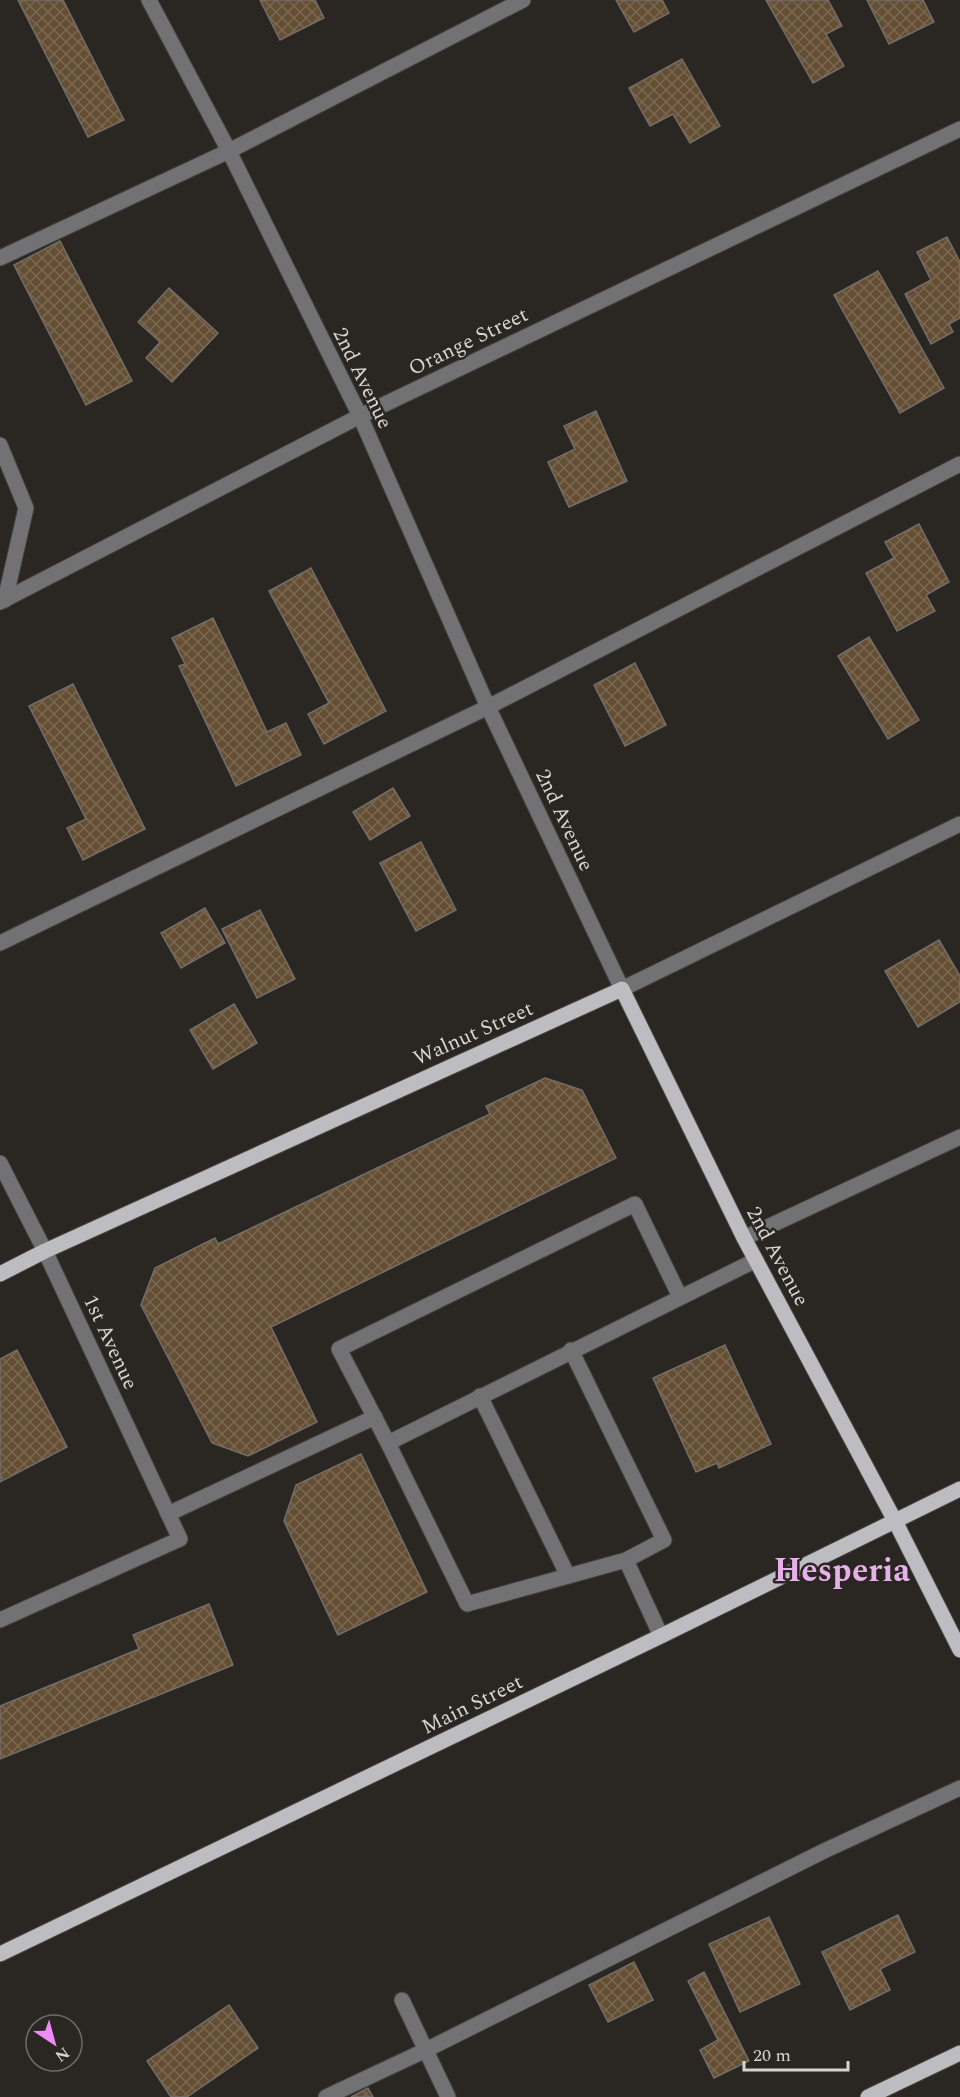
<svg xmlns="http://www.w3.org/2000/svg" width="960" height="2097" font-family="Spectral,serif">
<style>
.building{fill:url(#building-cross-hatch);stroke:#736e6a;stroke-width:1.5}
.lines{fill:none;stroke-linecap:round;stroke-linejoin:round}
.minor-casing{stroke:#46423e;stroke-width:17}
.major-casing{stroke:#46423e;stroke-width:17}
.minor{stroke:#727174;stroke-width:15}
.major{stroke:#bdbcc1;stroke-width:15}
.labels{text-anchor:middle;stroke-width:5;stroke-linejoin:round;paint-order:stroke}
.street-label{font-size:21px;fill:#d7d5d2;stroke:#2a2622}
.town-label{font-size:33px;font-weight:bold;fill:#e8b0ea;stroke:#2a2622}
</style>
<defs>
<pattern id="building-cross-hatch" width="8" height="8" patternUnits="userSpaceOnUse" patternTransform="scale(1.5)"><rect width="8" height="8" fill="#654f34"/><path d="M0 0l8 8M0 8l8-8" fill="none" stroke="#7a6750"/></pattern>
</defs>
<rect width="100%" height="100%" fill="#2a2622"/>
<!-- building -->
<g class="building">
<polygon points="18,0 63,0 124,120 88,137"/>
<polygon points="260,0 315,0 324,18 280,40"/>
<polygon points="616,0 662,0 669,13 634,32"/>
<polygon points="766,0 828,0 842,26 826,34 844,66 813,83"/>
<polygon points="867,0 923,0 934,22 889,44"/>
<polygon points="682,59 720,126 690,143 673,114 650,126 629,88"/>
<polygon points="947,237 960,262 960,318 949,324 953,332 931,344 905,294 931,280 917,252"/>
<polygon points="60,241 132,381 86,405 14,265"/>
<polygon points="878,271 944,388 900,413 834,295"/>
<polygon points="169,288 218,333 172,382 146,358 160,342 138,322"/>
<polygon points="596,411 627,481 569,507 548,462 575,449 564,426"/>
<polygon points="919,524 949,582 926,595 935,611 897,631 866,573 894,558 885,542"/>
<polygon points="311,568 386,711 324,744 308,714 329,703 269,591"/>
<polygon points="213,618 267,732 286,723 301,755 236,786 179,666 185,664 172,638"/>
<polygon points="869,637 919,720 888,739 838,656"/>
<polygon points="635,663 666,725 625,746 594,685"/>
<polygon points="73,684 145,829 83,860 67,828 86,819 29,706"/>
<polygon points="393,788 410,816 370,840 353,812"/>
<polygon points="421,842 456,910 416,931 380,863"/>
<polygon points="205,908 225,943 181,968 161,933"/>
<polygon points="260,910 295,979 257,998 222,929"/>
<polygon points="939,940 960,976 960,1002 918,1027 885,971"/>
<polygon points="234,1004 257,1043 213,1069 190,1030"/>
<polygon points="545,1078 582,1090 616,1158 271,1327 317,1422 248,1456 212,1443 141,1305 155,1268 215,1238 218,1244 490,1114 486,1106"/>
<polygon points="725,1345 771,1444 719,1468 717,1463 696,1472 653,1378"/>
<polygon points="17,1350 67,1447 0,1482 0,1359"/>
<polygon points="361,1454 427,1592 338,1635 284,1521 296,1485"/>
<polygon points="209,1604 233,1665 0,1759 0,1706 139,1649 133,1635"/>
<polygon points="898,1915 915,1952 880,1969 890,1990 850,2010 822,1952"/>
<polygon points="769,1917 800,1984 740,2012 709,1944"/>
<polygon points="634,1962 653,2000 608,2022 589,1985"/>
<polygon points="704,1972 749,2061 714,2078 700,2050 718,2040 688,1981"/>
<polygon points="229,2005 258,2048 187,2097 171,2097 147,2061"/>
<polygon points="368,2088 373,2097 351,2097"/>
</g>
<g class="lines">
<!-- minor casing -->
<g class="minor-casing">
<g id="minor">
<polyline points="149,0 229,151 360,416 488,707 622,989 960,824"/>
<polyline points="0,258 229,151 523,0"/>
<polyline points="0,445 26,508 5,600"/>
<polyline points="0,602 360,416 960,129"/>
<polyline points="0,943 488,707 960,464"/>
<polyline points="0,1163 45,1251 180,1539 0,1620"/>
<polyline points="744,1238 960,1137"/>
<polyline points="571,1350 664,1540 626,1560 467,1604 388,1443 339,1349 635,1204 680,1297"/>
<polyline points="480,1396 568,1576"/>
<polyline points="388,1443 756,1260"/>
<polyline points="168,1514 375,1417"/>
<polyline points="626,1560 661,1636"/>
<polyline points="402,2000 448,2097"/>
<polyline points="326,2097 426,2050 824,1851 960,1788"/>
</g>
</g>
<!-- major casing -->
<g class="major-casing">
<g id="major">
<polyline points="0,1274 45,1251 622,989 744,1238 895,1521 960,1650"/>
<polyline points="0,1954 661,1636 960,1489"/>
<polyline points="868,2097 960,2053"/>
</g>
</g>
<!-- minor -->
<use href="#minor" class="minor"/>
<!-- major -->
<use href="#major" class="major"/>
</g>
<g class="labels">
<!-- street labels -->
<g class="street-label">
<text transform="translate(468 341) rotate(-26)" y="7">Orange Street</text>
<text transform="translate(363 378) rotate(64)" y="7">2nd Avenue</text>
<text transform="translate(565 820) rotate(65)" y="7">2nd Avenue</text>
<text transform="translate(473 1033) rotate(-24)" y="7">Walnut Street</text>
<text transform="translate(778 1256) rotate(62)" y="7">2nd Avenue</text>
<text transform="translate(111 1342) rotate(65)" y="7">1st Avenue</text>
<text transform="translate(472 1704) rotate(-26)" y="7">Main Street</text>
</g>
<!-- town labels -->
<g class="town-label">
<text x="842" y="1581">Hesperia</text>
</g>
</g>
<!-- north arrow -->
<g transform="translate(54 2043) rotate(144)"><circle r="28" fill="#2a2622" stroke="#6f6c68" stroke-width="1.5"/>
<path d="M0-4.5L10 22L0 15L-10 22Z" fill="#f08bf5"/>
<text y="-9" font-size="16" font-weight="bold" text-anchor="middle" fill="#d7d5d2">N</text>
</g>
<!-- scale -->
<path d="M744 2061v9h104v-9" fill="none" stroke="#d7d5d2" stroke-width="3"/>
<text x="753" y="2061" font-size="18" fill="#d7d5d2" stroke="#2a2622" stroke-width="4.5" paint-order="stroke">20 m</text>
</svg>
